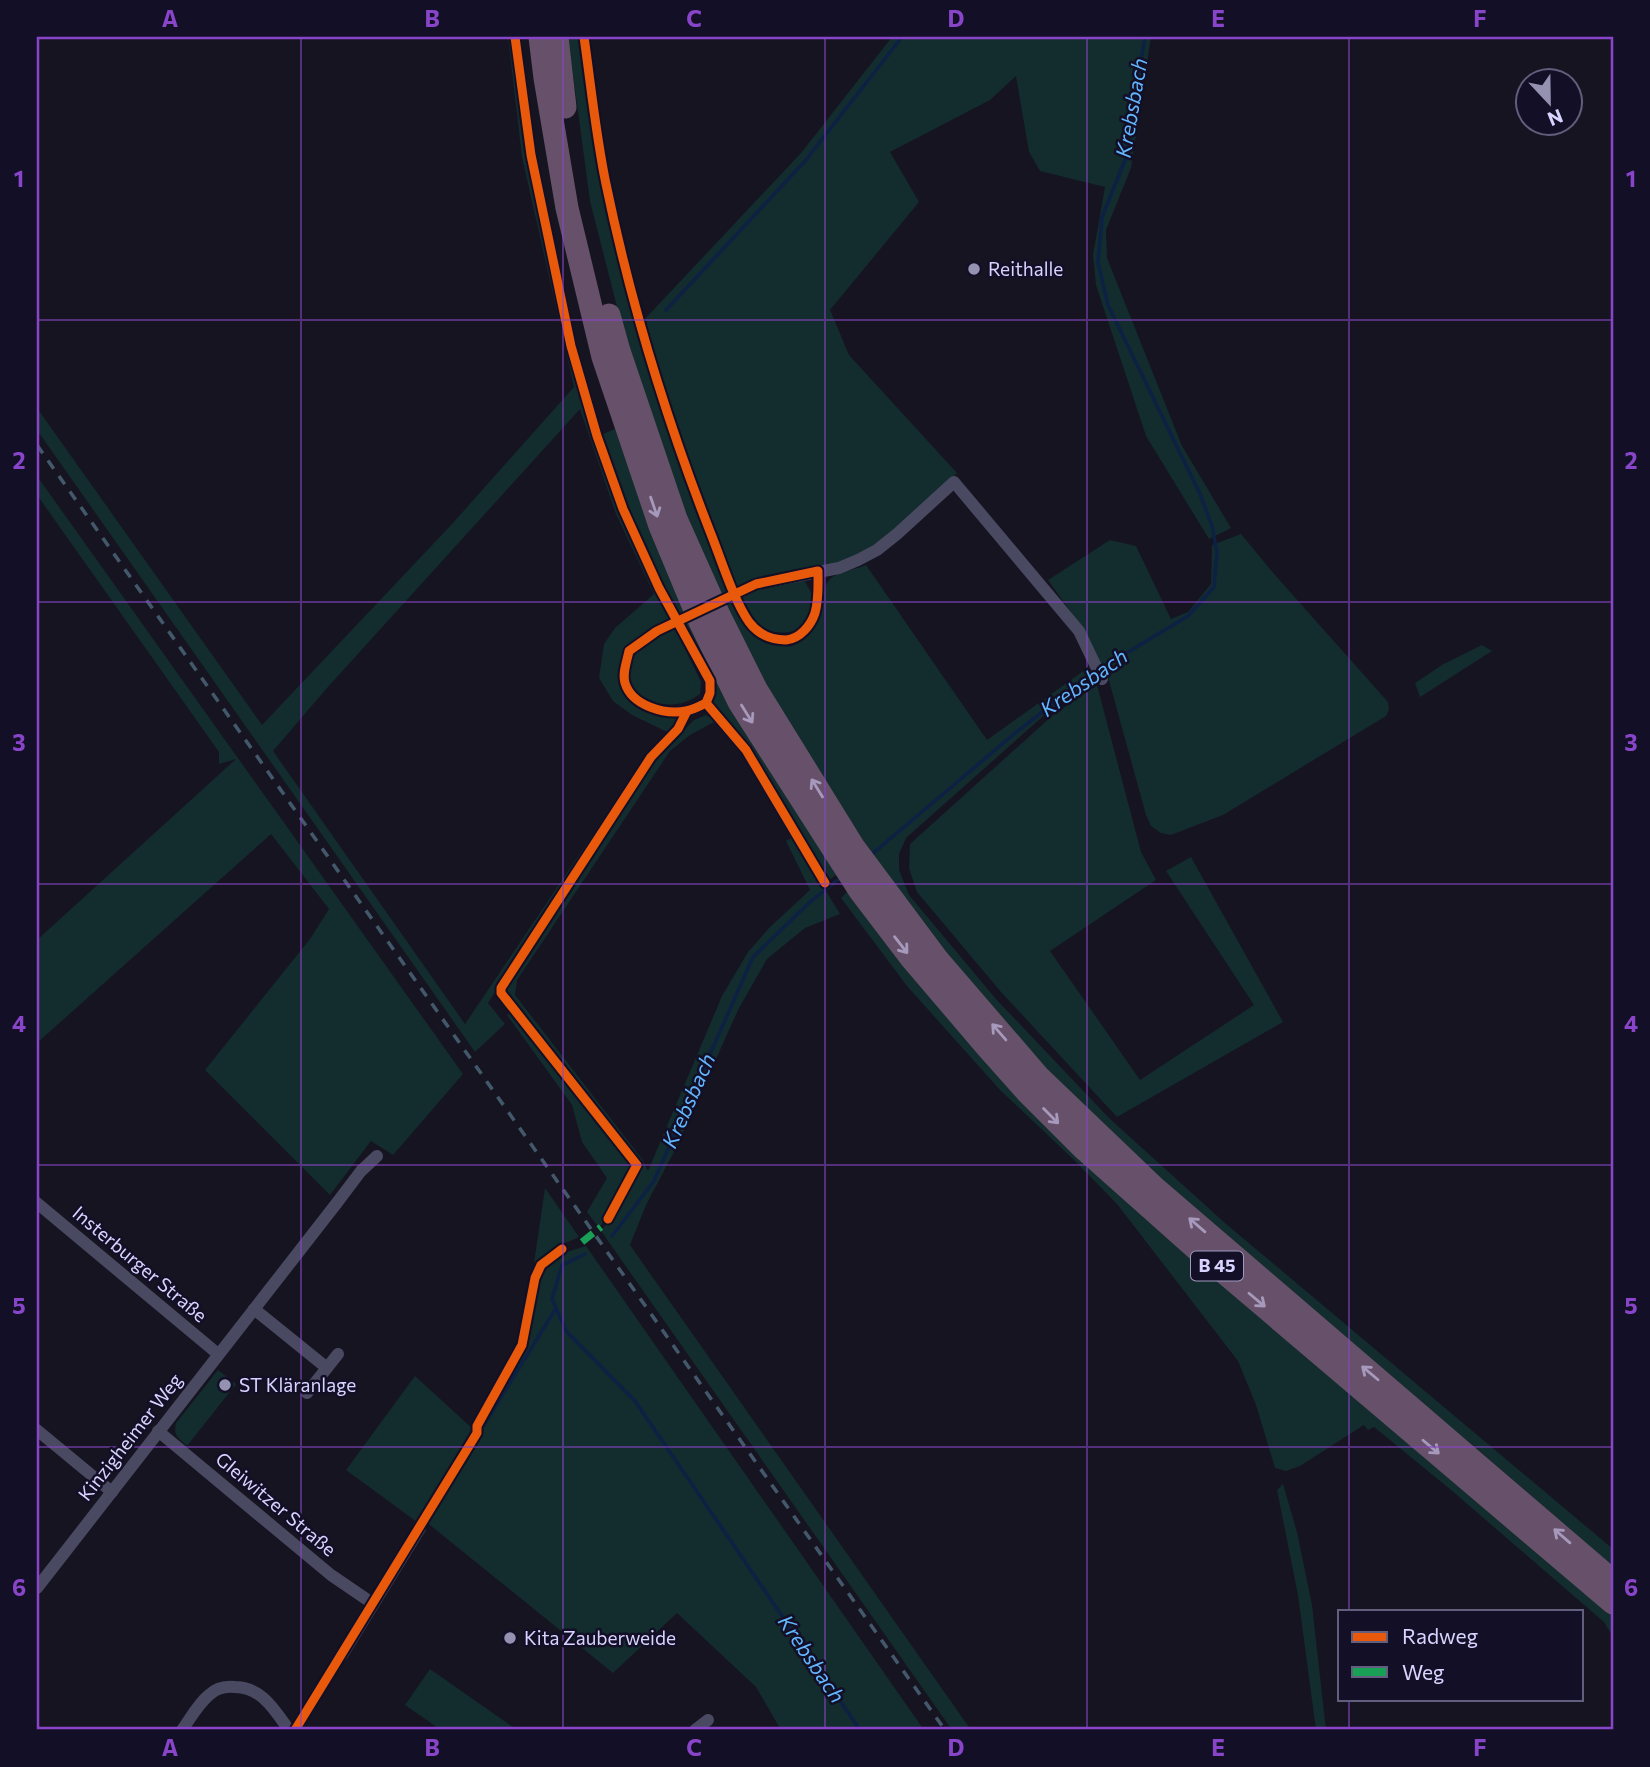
<svg xmlns="http://www.w3.org/2000/svg" width="1650" height="1767" font-family="Commissioner,sans-serif">
<style>
.green{fill:#132c2d;fill-rule:evenodd}
.lines{fill:none;stroke-linecap:round;stroke-linejoin:round}
.stream{stroke:#0d2144;stroke-width:3.5}
.street{stroke:#4a4962;stroke-width:12}
.highway{stroke:#67516a;stroke-width:23}
.rail{stroke:#43596b;stroke-width:3.5;stroke-dasharray:10 9;stroke-linecap:butt}
.street-bridge{stroke:#4a4962;stroke-width:12}
.quiet{stroke:#1a9f57;stroke-width:7;stroke-dasharray:14 7;stroke-linecap:butt}
.cycleway-casing{stroke:#130f26;stroke-width:13}
.cycleway{stroke:#e8590c;stroke-width:9}
.oneway{stroke:#a699bc}
.grid{fill:none;stroke:#8945c9;stroke-width:2;stroke-opacity:0.55}
.poi-dot{fill:#9591b1;stroke:#130f26;stroke-width:2.5}
.labels{text-anchor:middle;stroke-width:5;stroke-linejoin:round;paint-order:stroke}
.shield{fill:#130f26;stroke:#9e99be;stroke-width:2}
.shield-label{font-size:18px;font-weight:bold;fill:#d9d4ff}
.poi-label{font-size:19px;fill:#d9d4ff;stroke:#130f26;text-anchor:start}
.street-label{font-size:19px;fill:#d9d4ff;stroke:#130f26}
.water-label{font-size:21px;font-style:italic;fill:#62b6ff;stroke:#130f26}
.neatline{fill:none;stroke:#8945c9;stroke-width:2.5}
.grid-label{font-size:23px;text-anchor:middle;font-weight:bold;fill:#8945c9}
</style>
<rect width="100%" height="100%" fill="#161421"/>
<!-- green -->
<g class="green">
<path d="M508,37H511L568,346L671,618L636,638L626,650L621,684L676,716V725L648,756L488,1003L505,1024L475,1052L37,430V408L262,725L452,524L574,387L522,157ZM580,409L616,514L654,594L615,628L604,644L599,678L613,701L632,715L667,732L647,754L465,1024L273,751L327,688Z"/>
<path d="M568,37H580C594,128 604,221 630,309C657,405 693,498 730,590L718,596L698,552L627,346L590,201Z"/>
<polygon points="892,37 1151,37 1131,168 1106,230 1107,258 1182,446 1231,528 1209,539 1146,436 1096,285 1093,255 1105,187 1040,171 1029,152 1016,76 990,100 890,152 919,202 830,310 849,355 957,473 875,549 838,564 767,576 736,588 705,509 642,322 801,153"/>
<polygon points="615,429 651,530 685,611 678,615 629,509 603,434"/>
<polygon points="37,476 463,1074 393,1155 371,1141 330,1195 205,1070 310,939 329,909 271,834 37,1043 37,940 236,759 219,764 219,752 37,495"/>
<polygon points="1241,534 1275,575 1388,702 1389,710 1386,716 1223,815 1171,835 1161,833 1151,826 1146,815 1108,677 1082,628 1048,580 1110,540 1136,546 1171,619 1188,612 1211,584 1212,545"/>
<path d="M866,565L987,740L1089,667L1094,679L1049,711L906,838L899,854V870L909,895L996,999L1109,1118L1225,1223L1613,1549V1567L1476,1448L1211,1230L1003,1026L883,873L774,700L724,605L735,601C742,620 752,644 776,645C803,646 819,629 823,604C824,595 824,584 831,578C838,572 857,569 866,565Z"/>
<path d="M804,580L814,597C807,633 791,639 758,627L742,597L759,589Z"/>
<polygon points="691,620 839,873 828,881 711,703 713,693 683,624"/>
<path d="M675,628L701,682L700,694C664,722 607,690 638,651C647,639 662,634 675,628Z"/>
<polygon points="1482,645 1492,651 1420,697 1415,683 1442,665"/>
<polygon points="1097,685 1141,852 1156,880 1050,951 1140,1080 1254,1005 1166,871 1191,857 1283,1022 1117,1117 1001,992 917,892 909,868 910,844 1053,715"/>
<polygon points="706,715 716,721 690,735 670,751 517,980 515,995 642,1159 648,1171 722,996 748,952 769,928 810,890 786,841 793,837 840,914 805,928 767,959 738,1010 677,1146 646,1205 630,1245 971,1730 952,1730 601,1231 610,1219 639,1164 504,992 649,765 694,720"/>
<polygon points="850,889 1613,1614 1613,1637 1604,1622 1451,1490 1374,1427 1368,1430 1364,1425 1300,1466 1286,1471 1275,1468 1256,1405 1238,1361 1117,1204 1073,1159 1000,1090 907,986 841,898"/>
<polygon points="513,1010 631,1166 632,1169 606,1219 599,1228 587,1212 607,1178 582,1142 572,1105 507,1015"/>
<polygon points="545,1188 579,1237 556,1247 534,1263"/>
<polygon points="586,1246 924,1730 781,1730 756,1687 677,1613 613,1673 425,1521 479,1433 480,1423 523,1345 537,1278 548,1263 560,1254"/>
<path d="M218,1370L236,1384L187,1446C178,1438 173,1435 176,1423Z"/>
<polygon points="415,1376 474,1430 417,1522 346,1470"/>
<polygon points="1283,1484 1297,1532 1312,1605 1326,1730 1316,1730 1298,1595 1277,1490"/>
<polygon points="430,1669 517,1730 441,1730 405,1705"/>
</g>
<g class="lines">
<!-- stream -->
<g class="stream">
<polyline points="666,310 805,161 902,37"/>
<polyline points="871,855 1014,734 1090,675 1188,616 1214,587 1217,552 1212,526 1200,494 1108,305 1098,263 1102,217 1125,160 1145,37"/>
<polyline points="612,1236 654,1181 753,957 810,902 840,878"/>
<polyline points="585,1254 562,1265 552,1299 566,1331 635,1401 860,1730"/>
<polyline points="484,1425 556,1308"/>
</g>
<!-- street -->
<g class="street">
<path d="M515,37L531,155L571,346L597,436L623,509L659,588L710,681V693L706,703C700,706 693,710 686,711C665,715 632,706 625,683C622,673 627,661 629,651L657,631"/>
<polyline points="756,584 839,568 858,560 877,550 897,534 954,482 1079,631 1102,679"/>
<polyline points="706,703 746,750 825,883"/>
<polyline points="37,1203 218,1354"/>
<polyline points="254,1309 327,1368"/>
<polyline points="307,1393 338,1354"/>
<polyline points="37,1430 112,1492"/>
<polyline points="158,1431 331,1575 372,1603"/>
<polyline points="37,1588 336,1204 361,1171 377,1156"/>
<polyline points="342,1655 420,1528"/>
<path d="M182,1730C190,1719 198,1704 209,1695C216,1688 226,1686 235,1687C262,1687 275,1711 289,1730"/>
<polyline points="695,1730 708,1720"/>
</g>
<!-- highway -->
<g class="highway">
<polyline points="540,37 545,78 567,208 603,357 660,526 700,622 739,702 860,891 911,958 986,1046 1027,1092 1085,1150 1194,1247 1613,1603"/>
<polyline points="557,37 565,107"/>
<polyline points="609,315 619,351 676,519 718,613 756,689 853,846 938,960 1038,1076 1155,1188 1613,1581"/>
</g>
<!-- rail -->
<polyline class="rail" points="37,445 945,1730"/>
<!-- street-bridge -->
<polyline class="street-bridge" points="657,631 756,584"/>
<!-- quiet -->
<polyline class="quiet" points="582,1242 601,1227"/>
<!-- cycleway casing -->
<g class="cycleway-casing">
<g id="cycleway">
<path d="M515,37L531,155L571,346L597,436L623,509L659,588L710,681V693L706,703C700,706 693,710 686,711C665,715 632,706 625,683C622,673 627,661 629,651L657,631L756,584L818,571C818,585 819,599 815,613C811,625 800,639 786,640C771,640 758,634 749,622C734,601 721,559 711,534C666,419 631,305 606,184C596,136 591,86 584,37"/>
<polyline points="706,703 746,750 825,883"/>
<polyline points="608,1219 637,1165 501,993 501,988 651,757 678,729 687,711"/>
<polyline points="295,1730 477,1433 477,1426 522,1345 535,1278 541,1265 562,1249"/>
</g>
</g>
<!-- cycleway -->
<use href="#cycleway" class="cycleway"/>
</g>
<!-- one-way arrows -->
<defs><path id="oneway-shaft" d="M-6 0H5M1.5-3L5.5 0L1.5 3" fill="none" stroke-width="1.6" stroke-linecap="round" stroke-linejoin="round" transform="scale(1.75)"/></defs>
<g class="oneway">
<use href="#oneway-shaft" transform="translate(654 507) rotate(71)"/>
<use href="#oneway-shaft" transform="translate(747 714) rotate(58)"/>
<use href="#oneway-shaft" transform="translate(817 788) rotate(-122)"/>
<use href="#oneway-shaft" transform="translate(901 945) rotate(52)"/>
<use href="#oneway-shaft" transform="translate(999 1032) rotate(-131)"/>
<use href="#oneway-shaft" transform="translate(1051 1116) rotate(45)"/>
<use href="#oneway-shaft" transform="translate(1197 1225) rotate(-139)"/>
<use href="#oneway-shaft" transform="translate(1257 1300) rotate(40)"/>
<use href="#oneway-shaft" transform="translate(1370 1373) rotate(-140)"/>
<use href="#oneway-shaft" transform="translate(1431 1447) rotate(40)"/>
<use href="#oneway-shaft" transform="translate(1562 1536) rotate(-139)"/>
</g>
<!-- grid -->
<path class="grid" d="M301,37V1730M563,37V1730M825,37V1730M1087,37V1730M1349,37V1611M37,320H1613M37,602H1613M37,884H1613M37,1165H1613M37,1447H1613M1349,1699V1730"/>
<!-- markers -->
<g class="poi-dot">
<circle cx="974" cy="269" r="7"/>
<circle cx="225" cy="1385" r="7"/>
<circle cx="510" cy="1638" r="7"/>
</g>
<g class="labels">
<!-- shield labels -->
<rect class="shield" x="1191" y="1251.5" width="52" height="29" rx="5"/>
<g class="shield-label">
<text x="1217" y="1272">B 45</text>
</g>
<!-- poi labels -->
<g class="poi-label">
<text x="988" y="276">Reithalle</text>
<text x="239" y="1392">ST Kläranlage</text>
<text x="524" y="1645">Kita Zauberweide</text>
</g>
<!-- street labels -->
<g class="street-label">
<text transform="translate(140 1264) rotate(40)" y="7">Insterburger Straße</text>
<text transform="translate(130 1437) rotate(-52)" y="7">Kinzigheimer Weg</text>
<text transform="translate(276 1504) rotate(40)" y="7">Gleiwitzer Straße</text>
</g>
<!-- water labels -->
<g class="water-label">
<text transform="translate(1132 108) rotate(-80)" y="7">Krebsbach</text>
<text transform="translate(1084 683) rotate(-35)" y="7">Krebsbach</text>
<text transform="translate(689 1101) rotate(-66)" y="7">Krebsbach</text>
<text transform="translate(811 1659) rotate(56)" y="7">Krebsbach</text>
</g>
</g>
<!-- border -->
<rect width="1650" height="1767" fill="none" stroke="#130f26" stroke-width="77"/>
<!-- legend -->
<rect x="1338" y="1610" width="245" height="91" fill="#130f26" stroke="#625e7d" stroke-width="2"/>
<rect x="1352" y="1632" width="35" height="10" fill="#e8590c" stroke="#625e7d" stroke-width="2"/>
<text x="1402" y="1644" font-size="21" fill="#d9d4ff">Radweg</text>
<rect x="1352" y="1667" width="35" height="10" fill="#1a9f57" stroke="#625e7d" stroke-width="2"/>
<text x="1402" y="1680" font-size="21" fill="#d9d4ff">Weg</text>
<!-- north arrow -->
<g transform="translate(1549 102) rotate(158)"><circle r="33" fill="#130f26" stroke="#625e7d" stroke-width="2"/>
<path d="M0-5L12 26L0 18L-12 26Z" fill="#9591b1"/>
<text y="-10" font-size="19" font-weight="bold" text-anchor="middle" fill="#d9d4ff">N</text>
</g>
<rect x="38" y="38" width="1574" height="1690" class="neatline"/>
<g class="grid-label">
<text x="170" y="27">A</text>
<text x="432" y="27">B</text>
<text x="694" y="27">C</text>
<text x="956" y="27">D</text>
<text x="1218" y="27">E</text>
<text x="1480" y="27">F</text>
<text x="19" y="187">1</text>
<text x="1631" y="187">1</text>
<text x="19" y="469">2</text>
<text x="1631" y="469">2</text>
<text x="19" y="751">3</text>
<text x="1631" y="751">3</text>
<text x="19" y="1032">4</text>
<text x="1631" y="1032">4</text>
<text x="19" y="1314">5</text>
<text x="1631" y="1314">5</text>
<text x="19" y="1596">6</text>
<text x="1631" y="1596">6</text>
<text x="170" y="1756">A</text>
<text x="432" y="1756">B</text>
<text x="694" y="1756">C</text>
<text x="956" y="1756">D</text>
<text x="1218" y="1756">E</text>
<text x="1480" y="1756">F</text>
</g>
</svg>
